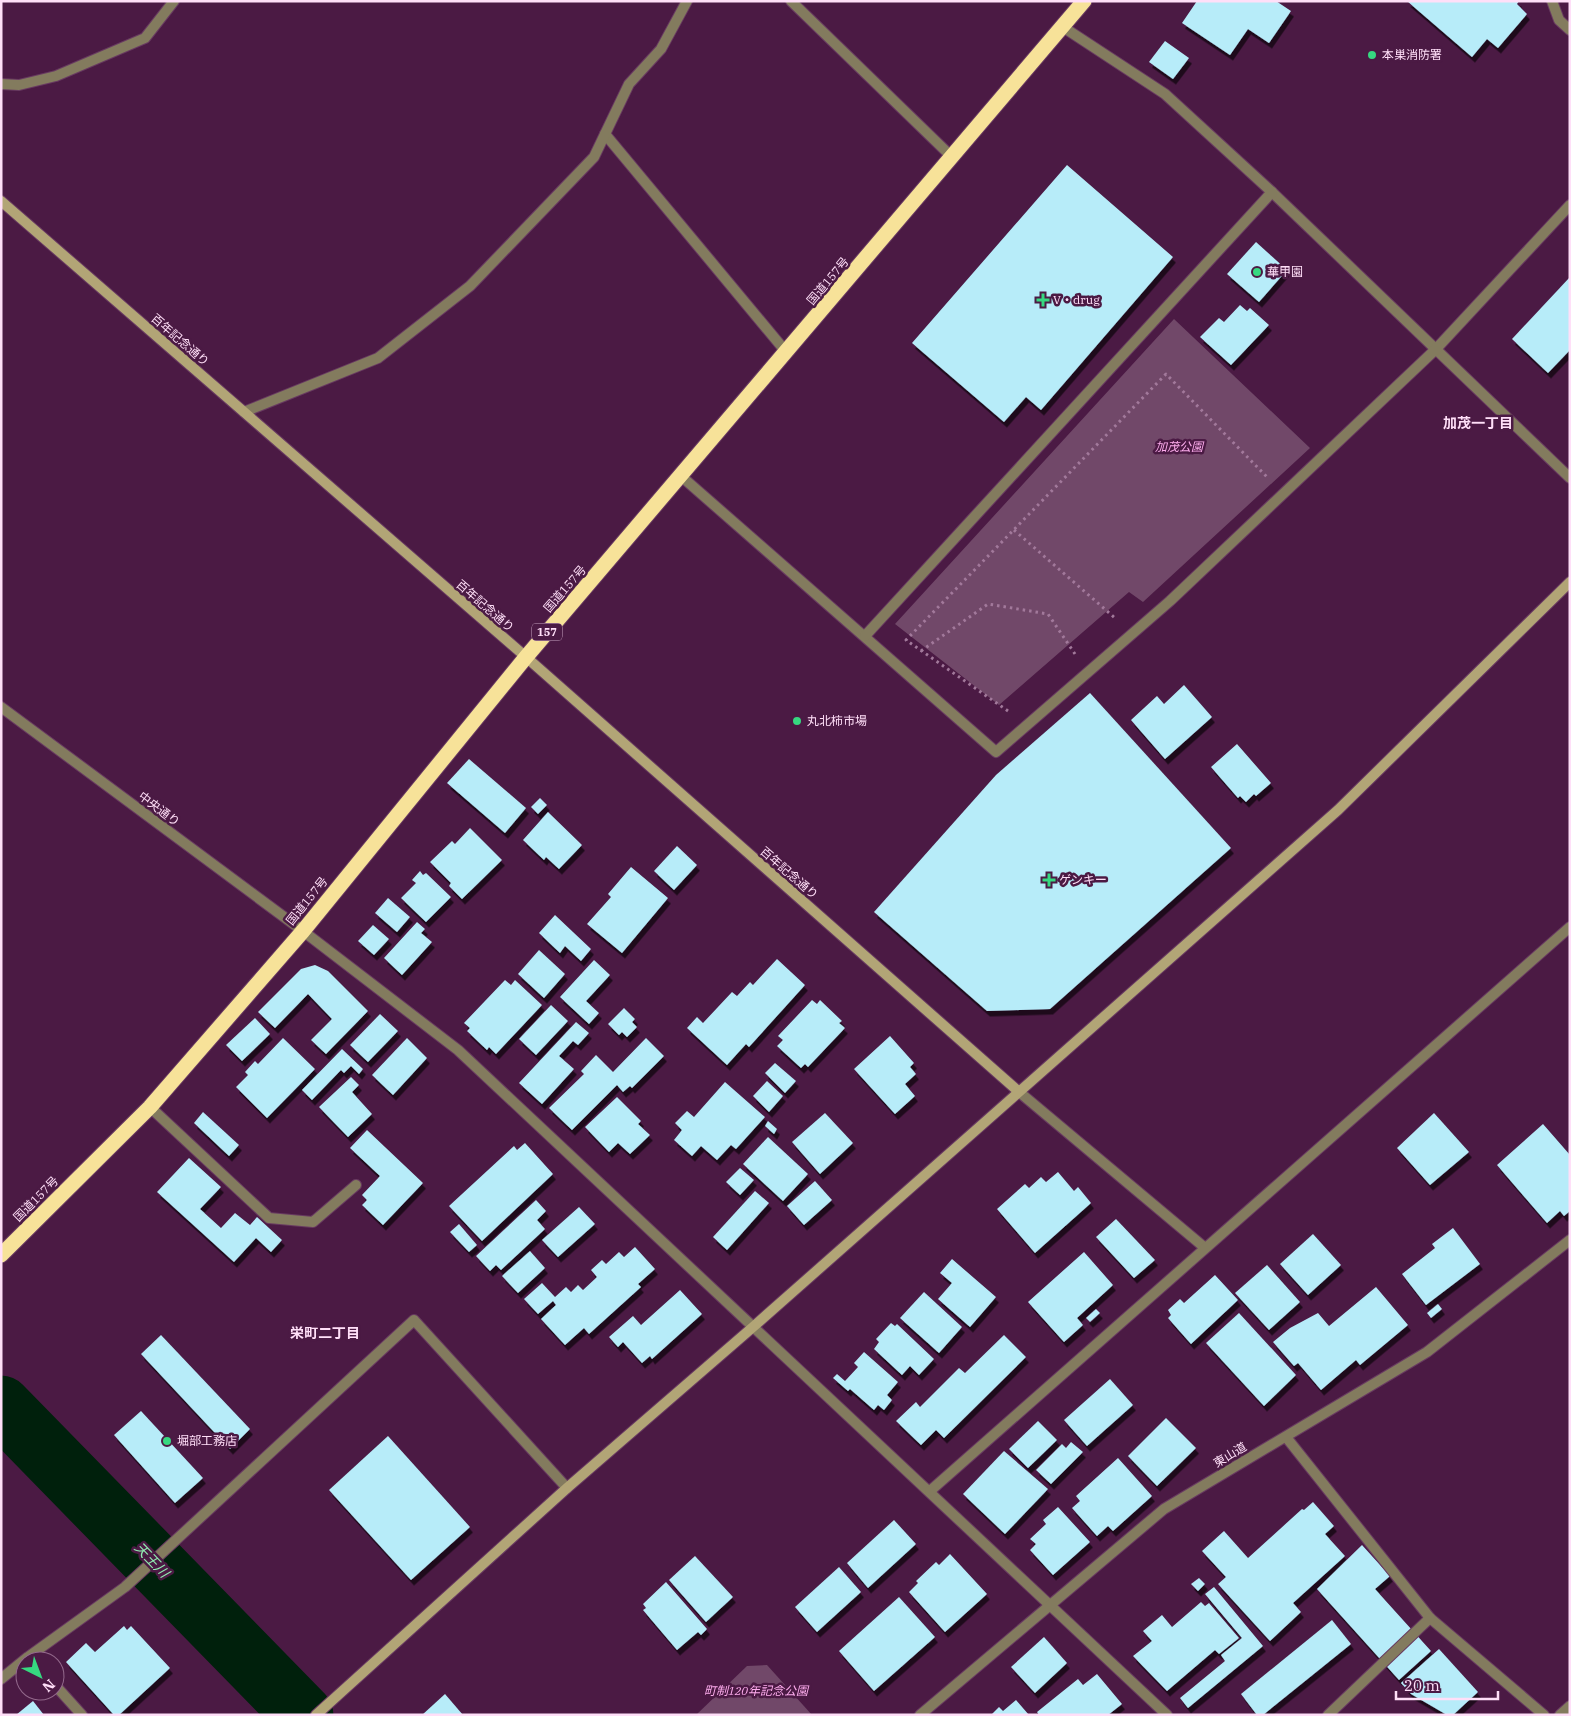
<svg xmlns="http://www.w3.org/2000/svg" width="1571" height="1716" font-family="'IBM Plex Serif','Noto Sans JP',serif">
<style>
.green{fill:#714869}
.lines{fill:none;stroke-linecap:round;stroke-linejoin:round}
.river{stroke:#00200c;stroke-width:61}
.building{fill:#b7ecf9;filter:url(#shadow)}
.lane-casing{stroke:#683a61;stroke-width:12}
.street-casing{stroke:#683a61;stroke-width:12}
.secondary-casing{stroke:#683a61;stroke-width:12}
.highway-casing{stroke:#683a61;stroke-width:17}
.path{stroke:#a2799b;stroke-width:3;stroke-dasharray:2.5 4;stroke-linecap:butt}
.lane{stroke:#837b5e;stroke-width:10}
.street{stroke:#837b5e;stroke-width:10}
.secondary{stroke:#b2a576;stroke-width:10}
.highway{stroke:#f7e299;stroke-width:15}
.poi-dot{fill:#36d880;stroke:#4b1a44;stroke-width:2}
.labels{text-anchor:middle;stroke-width:5;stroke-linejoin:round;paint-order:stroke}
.shield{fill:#4b1a44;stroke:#c9a4c2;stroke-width:1}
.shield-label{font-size:11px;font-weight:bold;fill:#ffdff8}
.poi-label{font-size:12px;fill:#ffdff8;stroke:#4b1a44;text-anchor:start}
.street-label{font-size:12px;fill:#ffdff8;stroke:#4b1a44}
.park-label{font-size:12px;font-style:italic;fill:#feadee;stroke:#4b1a44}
.neighbourhood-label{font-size:14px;font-weight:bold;fill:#ffdff8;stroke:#4b1a44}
.water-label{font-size:14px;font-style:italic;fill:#91efb1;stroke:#4b1a44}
</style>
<defs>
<filter id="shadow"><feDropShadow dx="3" dy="5.5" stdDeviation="0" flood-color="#0009"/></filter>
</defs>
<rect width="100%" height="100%" fill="#4b1a44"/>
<!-- green -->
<g class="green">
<polygon points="1174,319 1310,448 1143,602 1129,592 999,705 895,624"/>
<polygon points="767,1665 812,1715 696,1715 747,1666"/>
</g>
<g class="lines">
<!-- river -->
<polyline class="river" points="1,1406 303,1715"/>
</g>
<!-- building -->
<g class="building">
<polygon points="1197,1 1276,1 1291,11 1269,43 1248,29 1230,55 1182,23"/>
<polygon points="1407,1 1519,1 1517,4 1527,14 1498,48 1487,39 1472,57"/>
<polygon points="1165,41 1189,58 1173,79 1149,62"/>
<polygon points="1067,165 1173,257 1041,410 1026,397 1004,422 912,343"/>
<polygon points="1256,242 1287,270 1259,302 1227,274"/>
<polygon points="1570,277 1570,350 1548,373 1512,339"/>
<polygon points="1240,305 1247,311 1250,308 1269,325 1231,365 1200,337 1219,318 1224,322"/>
<polygon points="1184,685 1212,717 1165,759 1131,720 1157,696 1164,704"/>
<polygon points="1090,693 1231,848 1050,1009 987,1011 874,912 996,775"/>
<polygon points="1237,744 1271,783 1256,796 1254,794 1246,802 1240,796 1238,798 1211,767"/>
<polygon points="469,759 526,808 505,833 447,783"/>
<polygon points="540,798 547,805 538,814 531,807"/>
<polygon points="548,812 582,845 559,869 546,857 544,860 523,840"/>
<polygon points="470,828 502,860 462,899 449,886 451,883 430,862 452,841 455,844"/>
<polygon points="677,846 697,865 674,890 654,871"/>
<polygon points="631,867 668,898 622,953 587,924 611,897 608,894"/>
<polygon points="420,871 423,875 426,873 451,897 426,922 401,898 416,883 412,880"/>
<polygon points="388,898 410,917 397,932 375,913"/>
<polygon points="555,915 591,949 581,961 565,946 560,953 539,933"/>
<polygon points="417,922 425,929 421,933 432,942 402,975 384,958"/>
<polygon points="373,925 389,939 374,955 358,941"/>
<polygon points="539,950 565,974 544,998 518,974"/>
<polygon points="777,959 805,985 749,1047 746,1044 727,1065 687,1028 697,1017 703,1023 732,992 737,996 750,982 753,985"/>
<polygon points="594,960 610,975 586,1001 599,1013 589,1024 560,997"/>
<polygon points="315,965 328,971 368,1011 326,1054 311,1040 332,1019 308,994 275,1028 258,1012 301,969"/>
<polygon points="505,980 511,985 515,980 542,1005 496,1054 489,1047 487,1050 467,1031 470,1028 464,1023"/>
<polygon points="812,1000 817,1004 820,1000 842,1021 839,1023 845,1028 808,1067 805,1064 801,1068 777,1046 783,1040 778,1036"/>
<polygon points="551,1005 568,1021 536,1055 519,1039"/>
<polygon points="624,1008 635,1019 632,1022 637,1027 627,1037 622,1032 619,1035 608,1024"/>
<polygon points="380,1014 398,1031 368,1062 350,1045"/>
<polygon points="255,1018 270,1034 242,1061 226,1045"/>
<polygon points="576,1022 589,1033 578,1045 573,1041 559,1056 574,1069 542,1104 519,1083"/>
<polygon points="890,1036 914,1063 910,1067 916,1074 905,1084 915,1096 895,1114 854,1069"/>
<polygon points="283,1038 315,1069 267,1118 236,1087 248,1075 245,1072 255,1061 258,1064"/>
<polygon points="407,1038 427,1058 393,1095 372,1075"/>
<polygon points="646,1038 664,1056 632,1088 630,1086 623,1092 617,1085 572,1130 549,1108 584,1074 581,1071 596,1055 613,1072"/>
<polygon points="342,1049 363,1069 359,1074 351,1066 344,1073 341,1070 312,1100 302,1090"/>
<polygon points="775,1063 796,1081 785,1093 765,1073"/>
<polygon points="351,1077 359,1085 352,1092 372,1114 348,1137 319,1107"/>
<polygon points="767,1081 783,1096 769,1112 753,1096"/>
<polygon points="725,1082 765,1117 736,1149 731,1145 717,1160 701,1146 692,1156 674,1140 682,1130 675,1123 687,1111 694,1117"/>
<polygon points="617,1097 641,1121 638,1124 650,1135 630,1154 618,1143 609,1152 585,1127"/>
<polygon points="203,1112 239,1145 229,1156 194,1123"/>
<polygon points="825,1113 853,1143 820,1174 792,1142"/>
<polygon points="1434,1113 1469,1152 1430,1185 1397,1148"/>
<polygon points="768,1121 777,1129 774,1134 765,1126"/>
<polygon points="1543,1124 1570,1155 1570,1211 1564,1216 1560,1211 1547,1223 1497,1165"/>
<polygon points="367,1130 423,1183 383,1225 362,1205 367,1200 362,1195 380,1176 350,1148"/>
<polygon points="768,1137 808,1174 783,1201 743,1164"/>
<polygon points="525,1143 553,1174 482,1241 449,1206 514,1146 517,1150"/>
<polygon points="189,1158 221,1187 200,1209 221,1228 235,1213 250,1225 257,1217 282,1240 271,1252 256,1238 234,1262 157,1192"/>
<polygon points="740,1168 754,1180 740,1195 726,1182"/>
<polygon points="1058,1172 1074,1191 1078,1187 1091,1203 1035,1253 997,1209 1025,1184 1029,1188 1041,1177 1046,1182"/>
<polygon points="815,1181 832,1200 804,1225 787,1206"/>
<polygon points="755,1191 769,1203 727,1250 713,1237"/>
<polygon points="536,1200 546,1211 537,1220 545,1229 501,1270 496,1265 490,1271 476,1256"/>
<polygon points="579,1207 595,1224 558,1257 542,1240"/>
<polygon points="1116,1219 1155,1260 1134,1278 1096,1237"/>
<polygon points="459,1224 477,1245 469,1252 450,1232"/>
<polygon points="1453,1228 1480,1264 1426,1305 1402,1274 1435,1248 1432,1244"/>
<polygon points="1313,1234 1341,1265 1308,1295 1280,1264"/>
<polygon points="635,1247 655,1269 638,1284 641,1287 589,1334 584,1328 565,1345 541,1319 556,1305 553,1301 538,1314 524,1299 542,1283 555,1297 566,1287 571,1292 578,1285 583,1290 597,1277 591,1270 602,1260 606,1264 619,1252 624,1257"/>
<polygon points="530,1251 545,1268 518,1293 502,1276"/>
<polygon points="1084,1252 1113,1285 1077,1318 1083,1325 1064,1342 1028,1302"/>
<polygon points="952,1259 996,1297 970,1327 938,1299 952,1283 940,1273"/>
<polygon points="1267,1265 1300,1302 1269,1330 1235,1293"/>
<polygon points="1215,1275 1238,1300 1191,1344 1168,1318 1171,1315 1168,1310 1180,1299 1184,1303"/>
<polygon points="1376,1287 1408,1325 1360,1365 1356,1360 1321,1390 1298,1363 1294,1366 1273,1342 1290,1328 1318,1313 1329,1326"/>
<polygon points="680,1290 702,1314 652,1359 650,1356 642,1363 623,1342 618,1347 609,1337 633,1316 641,1325"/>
<polygon points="924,1292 962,1327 939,1353 900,1318"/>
<polygon points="1438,1304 1442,1309 1431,1318 1427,1313"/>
<polygon points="1096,1309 1100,1313 1090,1322 1086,1318"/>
<polygon points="1239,1313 1296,1375 1264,1406 1206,1343"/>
<polygon points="891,1323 895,1326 897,1324 934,1359 919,1375 910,1366 902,1375 874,1349 879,1342 876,1339"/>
<polygon points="161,1335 250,1429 230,1449 141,1354"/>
<polygon points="1004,1335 1026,1357 944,1438 936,1430 921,1445 896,1421 916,1402 920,1407 959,1368 965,1373"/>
<polygon points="864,1352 898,1382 887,1395 892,1400 884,1410 878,1405 874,1410 850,1389 848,1391 833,1378 837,1374 845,1381 858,1367 854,1363"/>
<polygon points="1110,1379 1133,1405 1087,1446 1064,1420"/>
<polygon points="141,1411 203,1478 175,1503 114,1435"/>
<polygon points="1166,1418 1196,1448 1157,1486 1128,1456"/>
<polygon points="1038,1421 1057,1440 1028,1468 1009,1449"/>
<polygon points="388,1436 470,1527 411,1580 329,1490"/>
<polygon points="1071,1442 1083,1452 1051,1484 1036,1470 1062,1444 1066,1448"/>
<polygon points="1004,1451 1048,1489 1005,1534 963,1494"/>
<polygon points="1118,1458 1152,1496 1113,1531 1108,1526 1097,1536 1072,1508 1080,1501 1076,1496"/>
<polygon points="1313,1502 1334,1526 1325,1534 1345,1556 1293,1603 1301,1612 1270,1641 1218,1584 1226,1577 1202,1551 1224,1531 1248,1558 1302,1509 1304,1510"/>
<polygon points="1058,1507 1090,1542 1053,1575 1030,1550 1036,1544 1030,1539 1046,1524 1043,1520"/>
<polygon points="894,1520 916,1544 868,1588 847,1563"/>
<polygon points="1362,1545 1390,1576 1375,1589 1431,1651 1399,1680 1317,1589"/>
<polygon points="950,1554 987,1594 945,1632 909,1592 918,1583 916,1581 936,1562 939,1565"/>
<polygon points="695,1556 733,1597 706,1622 669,1580"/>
<polygon points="839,1567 861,1592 817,1632 795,1607"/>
<polygon points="1199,1578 1205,1584 1198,1591 1191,1584"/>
<polygon points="666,1582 707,1629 701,1635 698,1632 677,1650 643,1610 646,1608 643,1604"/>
<polygon points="1214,1587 1263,1646 1188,1708 1180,1698 1225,1661 1221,1655 1242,1638 1205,1594"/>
<polygon points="899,1597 935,1637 874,1691 839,1651"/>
<polygon points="1201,1602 1205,1606 1209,1603 1239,1638 1219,1654 1215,1650 1167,1691 1133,1656 1152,1641 1143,1631 1162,1615 1172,1627"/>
<polygon points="1332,1620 1351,1644 1263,1715 1257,1715 1241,1694"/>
<polygon points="124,1626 127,1630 131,1626 170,1668 119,1715 114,1715 66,1662 86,1643 95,1652"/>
<polygon points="1044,1637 1067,1663 1035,1693 1011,1667"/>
<polygon points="1439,1649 1478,1692 1453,1715 1447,1715 1411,1694 1401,1683"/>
<polygon points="1097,1674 1122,1704 1108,1715 1039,1715 1037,1712 1078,1679 1083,1685"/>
<polygon points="445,1694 463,1715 422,1715"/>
<polygon points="1016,1700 1029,1715 991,1715 999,1707 1003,1711"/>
<polygon points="33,1701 44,1715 16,1715"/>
</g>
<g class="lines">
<!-- lane casing -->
<g class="lane-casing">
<polyline id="lane" points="150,1107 269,1218 313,1222 356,1185"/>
</g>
<!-- street casing -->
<g class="street-casing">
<g id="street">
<polyline points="791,1 952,157"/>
<polyline points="1552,1 1559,20 1570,30"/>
<polyline points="1063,27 1165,94 1272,192 1570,478"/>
<polyline points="1,84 19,85 56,76 145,38 174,1"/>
<polyline points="605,134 787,353"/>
<polyline points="244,412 378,358 470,286 594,157 629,84 661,49 687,1"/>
<polyline points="681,476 996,752 1170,601 1436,349 1570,205"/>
<polyline points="865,636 1272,192"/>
<polyline points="1,707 303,931 458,1050 1167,1715"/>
<polyline points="1018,1091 1204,1247"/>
<polyline points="1286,1437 1430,1618 1544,1715"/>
<polyline points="930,1491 1570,927"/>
<polyline points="1,1679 28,1657 125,1587 414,1320 567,1488"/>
<polyline points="55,1685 82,1715"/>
<polyline points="920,1715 1164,1509 1427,1352 1570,1240"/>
<polyline points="1328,1715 1430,1618"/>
<polyline points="1560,1715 1570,1706"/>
</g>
</g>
<!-- secondary casing -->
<g class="secondary-casing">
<g id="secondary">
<polyline points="1,201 526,657 1018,1091"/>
<polyline points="316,1715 567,1488 753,1327 1338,810 1570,582"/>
</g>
</g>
<!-- highway casing -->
<g class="highway-casing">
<polyline id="highway" points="1,1255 150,1107 303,931 526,657 1084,1"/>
</g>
<!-- path -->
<g class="path">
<polyline points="1014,530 1115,618"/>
<polyline points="921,651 988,604 1048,614 1075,654"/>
<polyline points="1008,711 906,640 1166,374 1267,477"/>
</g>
<!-- lane -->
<use href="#lane" class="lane"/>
<!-- street -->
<use href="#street" class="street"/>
<!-- secondary -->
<use href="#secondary" class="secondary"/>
<!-- highway -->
<use href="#highway" class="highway"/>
</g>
<!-- markers -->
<g class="poi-dot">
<circle cx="1372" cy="55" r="5"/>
<circle cx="1257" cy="272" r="5"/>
<path d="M1040.5 292.5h5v5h5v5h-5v5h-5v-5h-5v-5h5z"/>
<circle cx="797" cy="721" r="5"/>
<path d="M1046.5 872.5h5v5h5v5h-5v5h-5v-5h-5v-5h5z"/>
<circle cx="167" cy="1441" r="5"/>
</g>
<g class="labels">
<!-- shield labels -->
<rect class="shield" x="532" y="623.5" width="30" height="17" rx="4"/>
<g class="shield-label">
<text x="547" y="636">157</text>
</g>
<!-- poi labels -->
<g class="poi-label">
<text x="1382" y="59">本巣消防署</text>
<text x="1267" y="276">華甲園</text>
<text x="1053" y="304">V・drug</text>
<text x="807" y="725">丸北柿市場</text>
<text x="1059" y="884">ゲンキー</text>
<text x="177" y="1445">堀部工務店</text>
</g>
<!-- street labels -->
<g class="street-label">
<text transform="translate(828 281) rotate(-50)" y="4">国道157号</text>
<text transform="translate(180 340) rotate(41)" y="4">百年記念通り</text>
<text transform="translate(565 589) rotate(-49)" y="4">国道157号</text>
<text transform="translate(485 606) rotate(41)" y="4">百年記念通り</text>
<text transform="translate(159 809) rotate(37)" y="4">中央通り</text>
<text transform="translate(789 873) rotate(41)" y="4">百年記念通り</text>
<text transform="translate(307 901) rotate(-51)" y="4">国道157号</text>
<text transform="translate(36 1199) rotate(-45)" y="4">国道157号</text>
<text transform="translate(1230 1455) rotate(-31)" y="4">東山道</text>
</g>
<!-- park labels -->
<g class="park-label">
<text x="1179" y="451">加茂公園</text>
<text x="756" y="1695">町制120年記念公園</text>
</g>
<!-- neighbourhood labels -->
<g class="neighbourhood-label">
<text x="1478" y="428">加茂一丁目</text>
<text x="325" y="1338">栄町二丁目</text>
</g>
<!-- water labels -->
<g class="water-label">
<text transform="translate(152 1560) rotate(46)" y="5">天王川</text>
</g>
</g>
<!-- border -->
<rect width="1571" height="1716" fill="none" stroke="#ffdff8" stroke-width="5"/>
<!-- north arrow -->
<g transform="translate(40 1676) rotate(138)"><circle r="24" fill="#4b1a44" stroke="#93698c"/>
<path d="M0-4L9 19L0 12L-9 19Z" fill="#36d880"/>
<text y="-8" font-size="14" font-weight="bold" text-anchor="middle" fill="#ffdff8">N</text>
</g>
<!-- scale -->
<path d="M1396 1691v8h102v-8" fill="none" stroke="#ffdff8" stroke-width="2.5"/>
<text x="1404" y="1691" font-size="15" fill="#ffdff8" stroke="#4b1a44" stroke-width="4" paint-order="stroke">20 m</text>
</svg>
